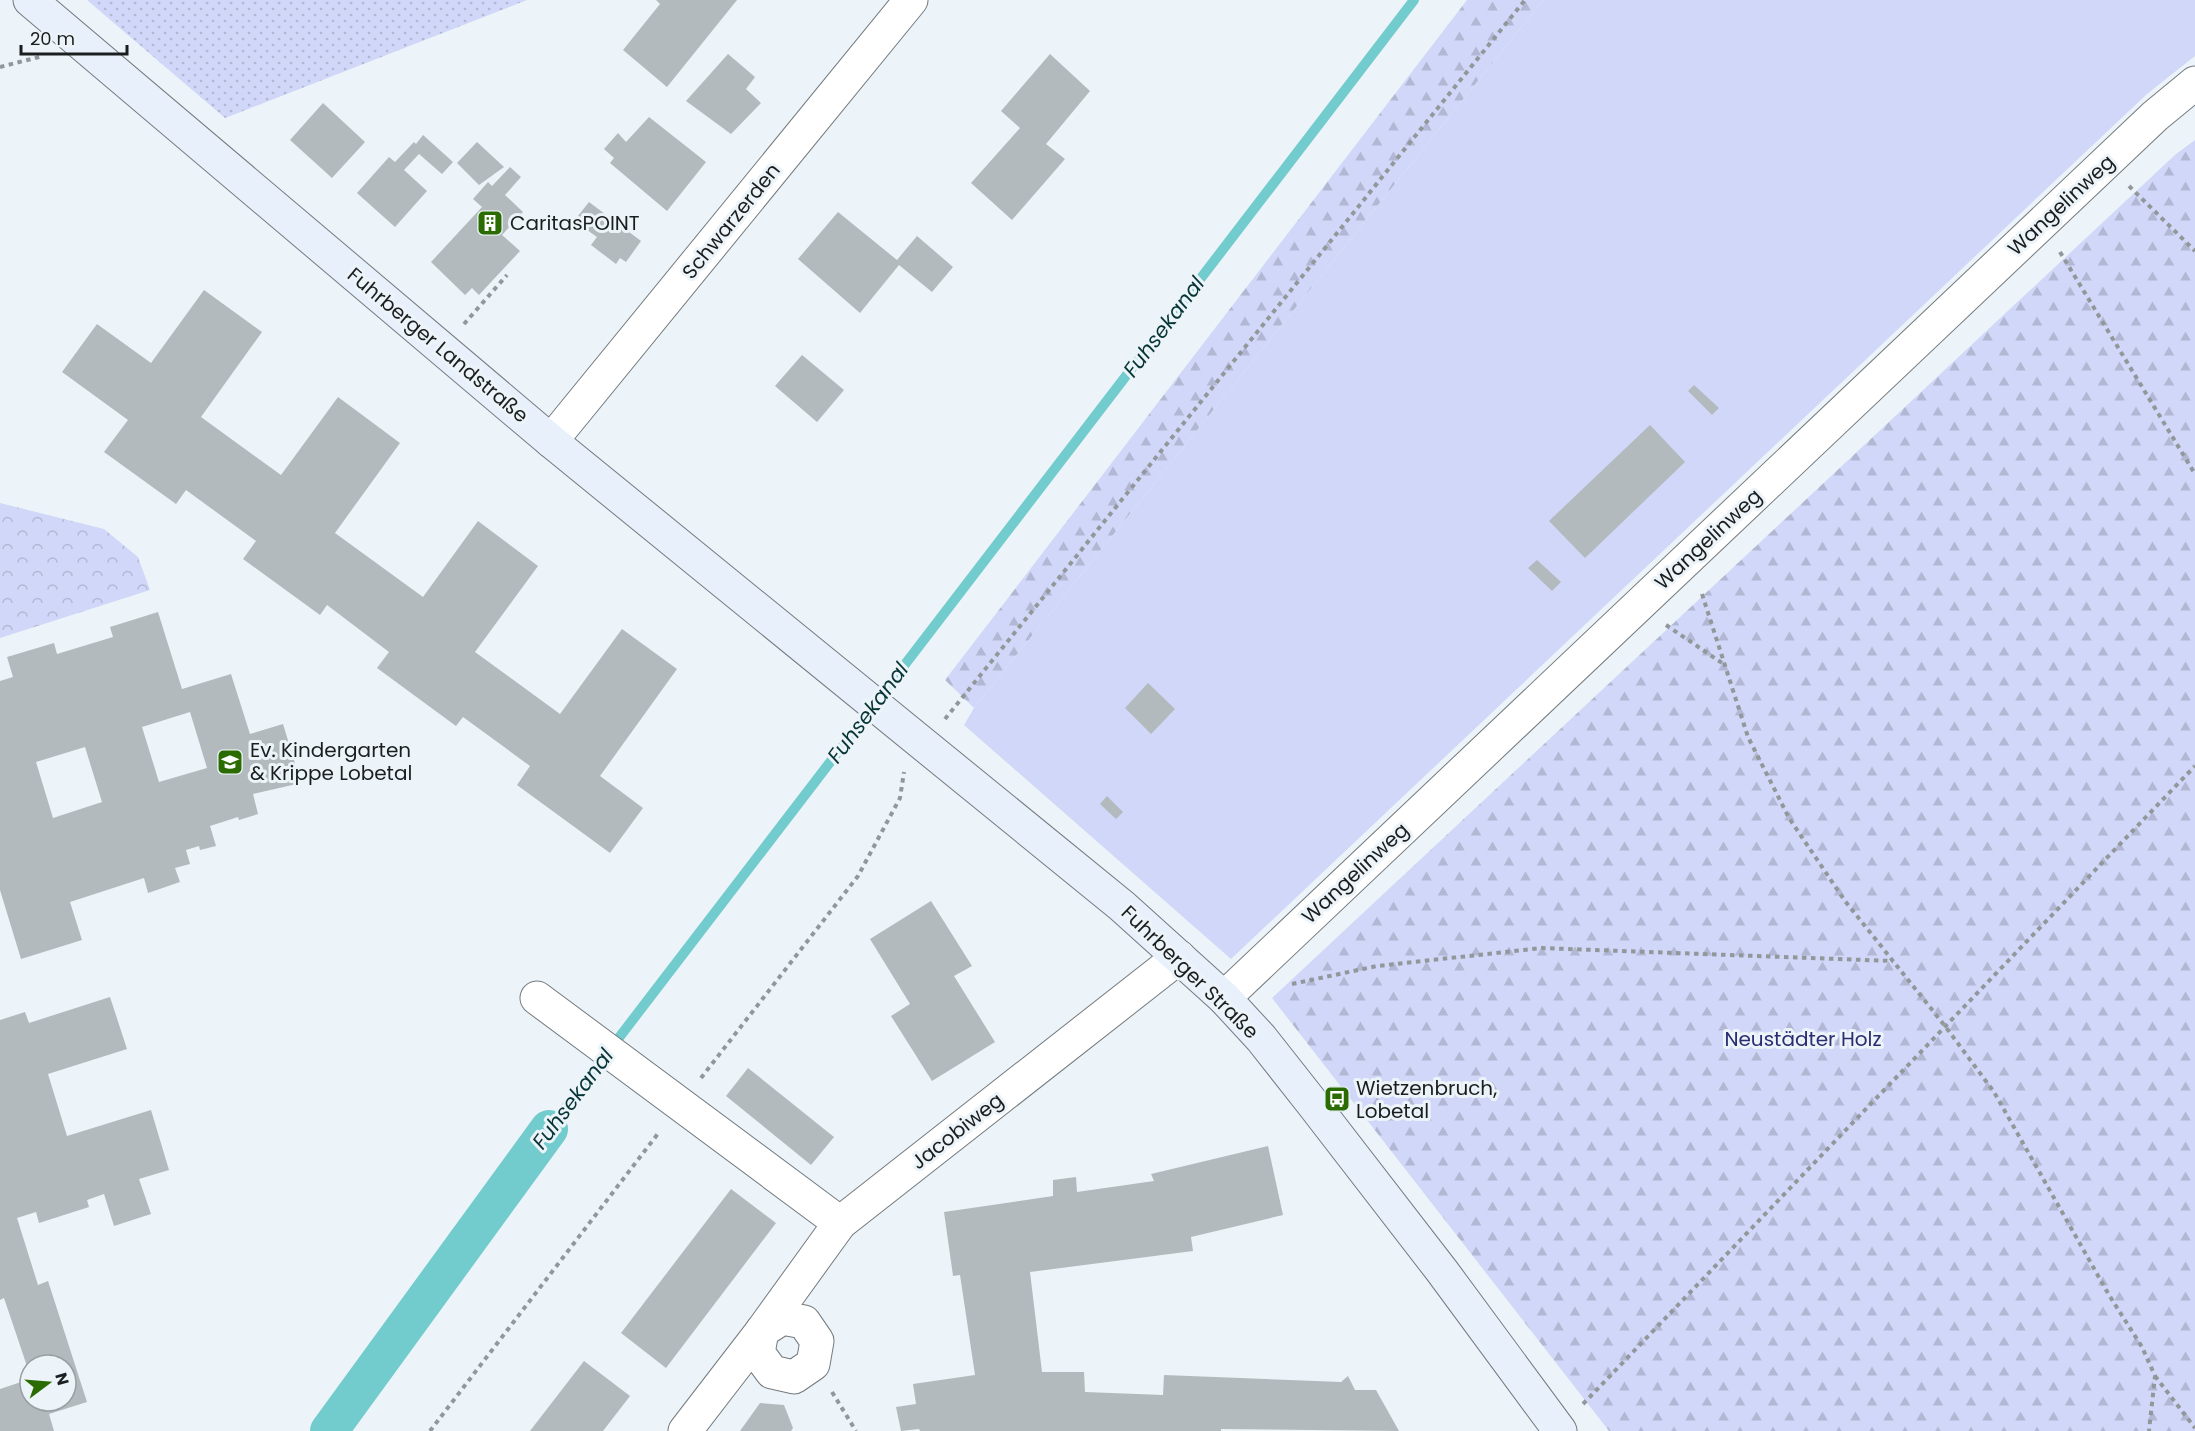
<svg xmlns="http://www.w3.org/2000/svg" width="2195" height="1431" font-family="Poppins,sans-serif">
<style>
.grass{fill:url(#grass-dots)}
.forest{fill:url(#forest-firs)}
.park{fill:url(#park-crowns)}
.garden{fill:#d0d7f8}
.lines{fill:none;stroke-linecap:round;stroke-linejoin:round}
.stream{stroke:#72cbcd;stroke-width:10}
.canal{stroke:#72cbcd;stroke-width:38}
.building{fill:#b2babd;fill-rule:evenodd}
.minor-casing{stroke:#747a7e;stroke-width:35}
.secondary-casing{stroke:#747a7e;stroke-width:35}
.path{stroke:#92979a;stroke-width:4;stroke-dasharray:4.5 4.5;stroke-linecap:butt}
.minor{stroke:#fff;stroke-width:33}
.secondary{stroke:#e8f0fc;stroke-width:33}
.labels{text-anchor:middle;stroke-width:6;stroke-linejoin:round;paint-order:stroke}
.street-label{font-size:20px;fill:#1b1e1f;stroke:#edf4f9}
.poi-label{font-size:20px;fill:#1b1e1f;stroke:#edf4f9;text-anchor:start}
.park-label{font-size:20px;fill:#292d71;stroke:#edf4f9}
.water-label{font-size:21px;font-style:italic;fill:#073536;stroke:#edf4f9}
</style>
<defs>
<pattern id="grass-dots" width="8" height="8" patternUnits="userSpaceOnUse" patternTransform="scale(1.5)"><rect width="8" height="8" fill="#d0d7f8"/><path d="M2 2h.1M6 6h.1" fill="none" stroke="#b2b8d4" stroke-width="1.8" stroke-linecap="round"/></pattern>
<pattern id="forest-firs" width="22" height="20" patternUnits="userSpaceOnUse" patternTransform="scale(1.5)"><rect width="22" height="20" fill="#d0d7f8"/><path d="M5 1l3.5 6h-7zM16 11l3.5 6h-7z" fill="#b2b8d4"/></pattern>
<pattern id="park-crowns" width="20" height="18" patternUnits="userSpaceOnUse" patternTransform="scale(1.5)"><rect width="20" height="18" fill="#d0d7f8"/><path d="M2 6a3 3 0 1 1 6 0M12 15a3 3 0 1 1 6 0" fill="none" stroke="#b2b8d4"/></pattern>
</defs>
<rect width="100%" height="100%" fill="#edf4f9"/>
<!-- grass -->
<polygon class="grass" points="87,0 527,0 225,118"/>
<!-- forest -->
<g class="forest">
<polygon points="1467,0 1543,0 974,708 945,680"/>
<polygon points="2195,140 2195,1431 1609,1431 1272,998 2176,154"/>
</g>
<!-- park -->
<polygon class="park" points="0,503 104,529 138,557 150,590 0,638"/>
<!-- garden -->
<polygon class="garden" points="1543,0 2195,0 2195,56 2147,94 1231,959 964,725 974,708"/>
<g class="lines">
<!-- stream -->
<polyline class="stream" points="549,1129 1414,0"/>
<!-- canal -->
<polyline class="canal" points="329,1431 549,1129"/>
</g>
<!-- building -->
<g class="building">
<polygon points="656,0 737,0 667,87 623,50 660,4"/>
<polygon points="728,54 755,77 746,89 761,103 731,134 686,101"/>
<polygon points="1050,54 1090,91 1046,144 1065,159 1012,220 971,183 1020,128 1001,111"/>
<polygon points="323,103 365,142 332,178 290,140"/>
<polygon points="649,117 706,162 667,211 610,163 614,158 604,149 618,133 626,142"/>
<polygon points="423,135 453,162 442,174 419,154 404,170 427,191 395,227 357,193 389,157 395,162 414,142 416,144"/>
<polygon points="477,142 504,167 479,185 457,163"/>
<polygon points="510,167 521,177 505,195 523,212 502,235 520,251 479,295 472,288 465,295 431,262 482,207 473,199 488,182 492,186"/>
<polygon points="589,202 641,241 626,262 620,258 616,264 591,245 597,237 587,230 590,225 578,216"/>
<polygon points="838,212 897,260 917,236 953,267 932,292 899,265 860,313 798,259"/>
<polygon points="204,290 262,332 201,417 281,475 338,397 400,443 335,533 423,597 478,521 538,566 475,652 560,714 622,629 677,669 600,776 643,808 610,853 517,785 530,766 463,717 456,726 377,668 389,652 327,605 320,615 243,559 256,541 186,490 176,504 104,452 128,420 62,372 97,324 151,363"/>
<polygon points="802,355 844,390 817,422 775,386"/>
<polygon points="1694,385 1719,408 1712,415 1688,391"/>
<polygon points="1650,425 1685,462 1585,558 1549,521"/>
<polygon points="1537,560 1561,582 1552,591 1528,568"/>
<path d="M158,612L182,689L231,674L250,734L283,724L301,783L253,794L258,814L239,820L238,817L210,826L216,846L200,850L199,846L186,850L190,864L175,868L180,882L148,893L144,878L70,902L82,940L21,959L0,890V681L13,677L7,657L54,643L57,654L113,637L110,627ZM190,712L207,768L159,782L142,727ZM85,747L102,802L53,818L36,762Z"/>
<polygon points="1148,683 1175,709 1151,734 1125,708"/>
<polygon points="1107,796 1123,812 1116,819 1100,804"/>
<polygon points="931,901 972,966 954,976 995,1042 932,1081 891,1016 910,1004 870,939"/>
<polygon points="110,997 127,1049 48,1074 67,1136 151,1110 169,1170 139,1179 151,1214 114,1226 104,1194 87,1200 89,1207 39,1223 36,1212 17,1218 38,1285 48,1281 87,1402 49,1414 54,1431 0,1431 0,1389 30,1379 30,1401 66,1401 66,1365 30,1365 30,1375 4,1298 0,1300 0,1020 25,1012 29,1023"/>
<polygon points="748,1068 834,1137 811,1165 726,1096"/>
<polygon points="1268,1146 1283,1215 1191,1237 1193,1251 1030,1272 1042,1372 1084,1372 1085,1392 1163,1395 1164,1375 1341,1382 1348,1376 1355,1390 1376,1390 1399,1431 1221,1429 1221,1431 920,1431 919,1429 901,1431 896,1407 916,1404 913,1384 975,1375 960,1275 953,1276 944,1212 1053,1196 1053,1180 1076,1177 1077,1192 1154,1181 1151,1174"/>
<polygon points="731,1189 776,1223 666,1368 621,1333"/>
<polygon points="584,1361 630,1396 603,1431 530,1431"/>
<polygon points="760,1403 784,1405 793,1428 791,1431 740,1431"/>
</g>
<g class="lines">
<!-- minor casing -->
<g class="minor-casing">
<g id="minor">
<polyline points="551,441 911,0"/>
<polyline points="537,998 840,1223"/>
<polyline points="1224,998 2155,116 2195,83"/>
<polygon points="782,1318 804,1322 817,1341 813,1364 794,1377 772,1372 758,1353 762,1331"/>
<polyline points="685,1431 762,1331 840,1223 1179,957"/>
</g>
</g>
<!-- secondary casing -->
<g class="secondary-casing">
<polyline id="secondary" points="30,0 551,441 1122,906 1224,998 1261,1038 1313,1104 1442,1271 1560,1431"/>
</g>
<!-- path -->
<g class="path">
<polyline points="0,67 43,56"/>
<polyline points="2129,186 2195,251"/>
<polyline points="2060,252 2195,474"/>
<polyline points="464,324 507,275"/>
<polyline points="1702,594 1748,737 1789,818 1845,901 1945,1026 1994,1092 2109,1295 2142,1347 2155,1376 2149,1431"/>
<polyline points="1666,625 1725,665"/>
<polyline points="945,719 1525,0"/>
<polyline points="1292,984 1377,966 1542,948 1893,961"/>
<polyline points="701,1078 858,876 900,798 904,772"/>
<polyline points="2155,1376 2195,1428"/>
<polyline points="832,1392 856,1431"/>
<polyline points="1583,1404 2195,766"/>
<polyline points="430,1431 660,1131"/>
</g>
<!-- minor -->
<use href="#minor" class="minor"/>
<!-- secondary -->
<use href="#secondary" class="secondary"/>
</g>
<!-- icons -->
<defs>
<g id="building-square" transform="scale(1.35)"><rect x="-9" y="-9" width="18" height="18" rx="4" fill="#2a6c02" stroke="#edf4f9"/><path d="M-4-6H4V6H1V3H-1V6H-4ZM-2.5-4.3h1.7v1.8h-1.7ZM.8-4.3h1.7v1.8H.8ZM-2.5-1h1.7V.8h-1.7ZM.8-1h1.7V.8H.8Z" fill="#fff"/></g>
<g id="school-square" transform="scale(1.35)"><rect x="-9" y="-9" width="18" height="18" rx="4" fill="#2a6c02" stroke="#edf4f9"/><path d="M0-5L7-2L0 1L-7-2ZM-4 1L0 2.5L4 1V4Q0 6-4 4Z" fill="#fff"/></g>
<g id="bus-square" transform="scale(1.35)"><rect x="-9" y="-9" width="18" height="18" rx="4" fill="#2a6c02" stroke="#edf4f9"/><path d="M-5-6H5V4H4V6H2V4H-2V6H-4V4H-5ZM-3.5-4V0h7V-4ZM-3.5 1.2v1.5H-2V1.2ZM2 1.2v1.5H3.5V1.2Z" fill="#fff"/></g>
</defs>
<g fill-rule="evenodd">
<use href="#building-square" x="490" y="223"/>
<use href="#school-square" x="230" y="762"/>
<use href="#bus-square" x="1337" y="1099"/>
</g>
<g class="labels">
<!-- street labels -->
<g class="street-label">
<text transform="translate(2061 205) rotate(-43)" y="7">Wangelinweg</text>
<text transform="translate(731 221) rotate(-51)" y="7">Schwarzerden</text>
<text transform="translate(438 345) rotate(40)" y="7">Fuhrberger Landstraße</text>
<text transform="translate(1708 539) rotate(-43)" y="7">Wangelinweg</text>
<text transform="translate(1355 873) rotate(-43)" y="7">Wangelinweg</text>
<text transform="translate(1190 972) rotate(44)" y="7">Fuhrberger Straße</text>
<text transform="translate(957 1131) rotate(-38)" y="7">Jacobiweg</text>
</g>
<!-- poi labels -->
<g class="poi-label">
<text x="510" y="230">CaritasPOINT</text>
<text x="250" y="757">Ev. Kindergarten<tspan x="250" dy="23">&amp; Krippe Lobetal</tspan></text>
<text x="1356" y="1095">Wietzenbruch,<tspan x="1356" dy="23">Lobetal</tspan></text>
</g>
<!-- park labels -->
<g class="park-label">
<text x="1803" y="1046">Neustädter Holz</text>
</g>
<!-- water labels -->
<g class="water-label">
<text transform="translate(1164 327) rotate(-53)" y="7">Fuhsekanal</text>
<text transform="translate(868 713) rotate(-53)" y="7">Fuhsekanal</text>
<text transform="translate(573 1099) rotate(-53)" y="7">Fuhsekanal</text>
</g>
</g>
<!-- north arrow -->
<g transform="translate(48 1383) rotate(74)"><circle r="28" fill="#edf4f9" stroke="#999ea2" stroke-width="1.5"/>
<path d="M0-4.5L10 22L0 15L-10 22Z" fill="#2a6c02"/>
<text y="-9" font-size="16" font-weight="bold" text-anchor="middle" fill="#1b1e1f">N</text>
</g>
<!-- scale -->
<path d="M21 45v9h106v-9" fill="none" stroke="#1b1e1f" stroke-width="3"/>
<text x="30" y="45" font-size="18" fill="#1b1e1f" stroke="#edf4f9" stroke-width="4.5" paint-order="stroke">20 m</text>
</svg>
